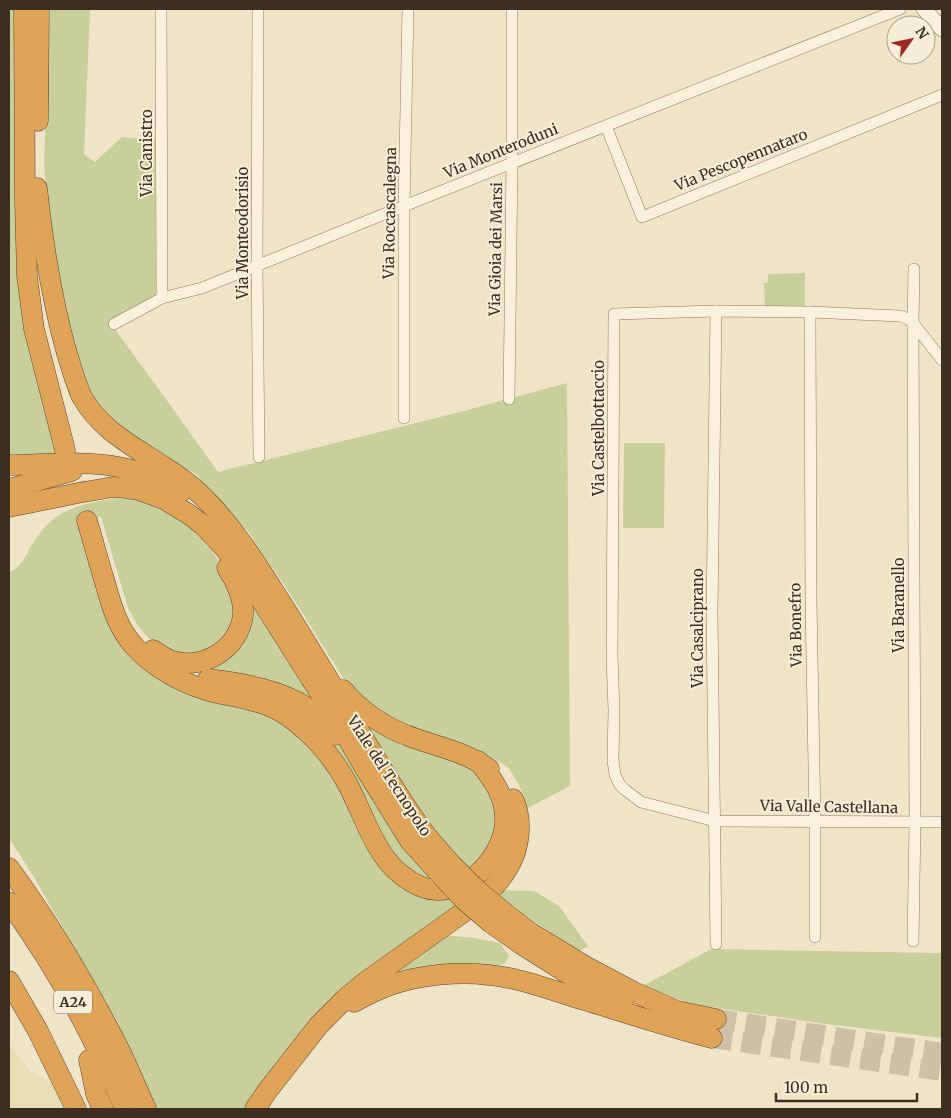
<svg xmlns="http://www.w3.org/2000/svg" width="951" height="1118" font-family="Merriweather,serif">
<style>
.farmland{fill:#e6deb5}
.green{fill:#c9cf9b}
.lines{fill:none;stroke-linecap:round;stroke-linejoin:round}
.highway-tunnel{stroke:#ccc0a6;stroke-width:20;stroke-dasharray:20 10;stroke-linecap:butt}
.street-casing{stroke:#8d765c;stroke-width:12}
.secondary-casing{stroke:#6f573f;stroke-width:16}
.highway-casing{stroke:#5b4430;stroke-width:21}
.street{stroke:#faf1dc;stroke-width:11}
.secondary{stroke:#faf1dc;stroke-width:15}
.highway{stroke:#e0a458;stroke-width:20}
.highway-bridge-casing{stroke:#5b4430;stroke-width:21;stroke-linecap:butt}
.highway-bridge{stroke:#e0a458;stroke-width:20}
.labels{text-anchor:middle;stroke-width:4;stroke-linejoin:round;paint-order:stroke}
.shield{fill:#f7eed8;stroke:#756857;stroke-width:1}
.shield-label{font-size:14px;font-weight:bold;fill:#3d2e20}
.street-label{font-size:15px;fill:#3d2e20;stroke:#f7eed8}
</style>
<rect width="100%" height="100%" fill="#f0e4c8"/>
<!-- farmland -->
<polygon class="farmland" points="9,1045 30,1071 54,1084 67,1109 9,1109"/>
<!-- green -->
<g class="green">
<polygon points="9,9 19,9 21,198 60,455 9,454"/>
<polygon points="50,9 90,9 84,154 95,162 122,137 155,140 156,297 109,321 176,413 218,472 460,412 567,383 570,786 526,809 521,789 509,768 488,755 399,723 379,712 343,678 289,592 247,530 208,490 197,475 116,426 89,393 76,361 50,251 44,161"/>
<polygon points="805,273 805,306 765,307 764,283 768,283 768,274"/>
<polygon points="624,443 665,443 664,528 623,528"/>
<path d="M117,498L138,500L152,503L163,508L186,524L195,532L211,550L225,570L237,608L228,637L194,658L156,645L143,632L137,624L128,608L101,517L81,521L120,640L269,714L317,749L375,851L449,895L462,907L333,999L247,1109H155L91,978L34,877L9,838V572C22,567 25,557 31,546C37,537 43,528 51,521C69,505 94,502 117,498Z"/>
<polygon points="252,607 254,607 320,707 273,685 191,670"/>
<polygon points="248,690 334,738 350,759 436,882 417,878 390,852 352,778"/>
<polygon points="360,716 467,768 477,774 492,793 499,826 472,873 451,852 413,801"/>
<polygon points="502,890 534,891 559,906 588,946 579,951 516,909 501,897"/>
<polygon points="441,935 475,938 500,943 509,956 504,964 495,966 381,975"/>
<polygon points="711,949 942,953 942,1038 826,1024 690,1004 643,986"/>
</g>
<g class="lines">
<!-- highway-tunnel -->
<g class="highway-tunnel">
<polyline points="67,454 87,521"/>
<polyline points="716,1019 942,1053"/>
<polyline points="712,1038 942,1071"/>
</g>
<!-- street casing -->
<g class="street-casing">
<g id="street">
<polyline points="161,9 162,298"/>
<polyline points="258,9 257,265 259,457"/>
<polyline points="606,126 642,217 942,95"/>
<polyline points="810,312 811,601 815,821 815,937"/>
<polyline points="114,324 162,298 202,288 404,206 900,9"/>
<polyline points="942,360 913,323 908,319 900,316 810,312 716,311 614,314 612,657 614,710 613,760 615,775 620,785 624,789 641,802 715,821 942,822"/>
<polyline points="509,399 512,163 512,9"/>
<polyline points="404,418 404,206 408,9"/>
<polyline points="913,941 915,823 913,323 914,269"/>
<polyline points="716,944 712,613 716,311"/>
</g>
</g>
<!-- secondary casing -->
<g class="secondary-casing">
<polyline id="secondary" points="924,9 942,29"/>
</g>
<!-- highway casing -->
<g class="highway-casing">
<g id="highway">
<polyline points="24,9 25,202 27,276 34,329 65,450"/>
<polyline points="38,121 39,9"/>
<path d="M37,188C43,243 51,297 66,350C71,366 75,382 82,397C101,431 135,447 166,468C182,478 197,490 210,504C240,536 259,568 282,604C309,647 335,690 361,734C381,767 400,800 423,831C432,843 442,854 452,865"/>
<path d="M9,465C71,464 126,455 181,492"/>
<polyline points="9,489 72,471"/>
<polyline points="9,507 78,493 113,487 126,488 139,490 164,499 190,515 204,526 226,550 251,584 339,723 363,765 410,841 440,874"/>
<path d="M87,521C93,540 98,560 104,579C111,604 117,628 135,647C154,668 182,683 209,691C224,695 241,697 257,702C274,706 292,718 305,730C322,745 336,763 347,783C368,822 377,869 422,887C461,902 504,859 505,821C506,797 493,779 478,761"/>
<path d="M153,650C159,654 166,659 173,661C205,670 239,648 243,615C244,599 236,581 227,568"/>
<path d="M208,679C242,683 282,690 311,710C320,717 327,726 335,735"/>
<path d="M343,690C357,708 384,727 406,735C433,746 465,751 489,769"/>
<path d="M9,868C50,924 86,985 118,1047C128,1067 137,1089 146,1109"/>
<path d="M9,902C44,951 75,1002 101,1057C110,1074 117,1092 125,1109"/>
<polyline points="506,914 531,933 585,966 634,992 677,1011 716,1019"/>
<polyline points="491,923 521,944 575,978 622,1002"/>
<polyline points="9,981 38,1031 76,1109"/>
<path d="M354,1002C365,996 376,990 388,986C417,975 459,971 489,975C522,978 553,991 584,1000C627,1013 669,1027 712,1038"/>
<polyline points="89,1060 96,1094 103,1109"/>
<path d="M255,1109L268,1090L319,1025L345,999L364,983L482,899C492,889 502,879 509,866C520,847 523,819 513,799"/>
</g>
</g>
<!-- street -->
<use href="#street" class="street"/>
<!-- secondary -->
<use href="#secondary" class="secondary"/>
<!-- highway -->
<use href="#highway" class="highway"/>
<!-- highway-bridge casing -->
<g class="highway-bridge-casing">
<g id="highway-bridge">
<polyline points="452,865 477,890 506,914"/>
<polyline points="440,874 463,899 491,923"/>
</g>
</g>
<!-- highway-bridge -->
<use href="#highway-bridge" class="highway-bridge"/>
</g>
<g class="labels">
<!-- shield labels -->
<rect class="shield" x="54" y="990.5" width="38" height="23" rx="4"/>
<g class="shield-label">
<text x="73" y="1007">A24</text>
</g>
<!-- street labels -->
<g class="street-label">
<text transform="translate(501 151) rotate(-22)" y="5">Via Monteroduni</text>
<text transform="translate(147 153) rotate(-90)" y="5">Via Canistro</text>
<text transform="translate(741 160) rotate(-22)" y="5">Via Pescopennataro</text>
<text transform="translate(390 213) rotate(-89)" y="5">Via Roccascalegna</text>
<text transform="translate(243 233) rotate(-90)" y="5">Via Monteodorisio</text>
<text transform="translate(496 249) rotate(-89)" y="5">Via Gioia dei Marsi</text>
<text transform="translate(599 428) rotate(-90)" y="5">Via Castelbottaccio</text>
<text transform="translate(899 605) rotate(-90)" y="5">Via Baranello</text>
<text transform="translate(796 625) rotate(-91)" y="5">Via Bonefro</text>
<text transform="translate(698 628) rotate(-90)" y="5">Via Casalciprano</text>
<text transform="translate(389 776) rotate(57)" y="5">Viale del Tecnopolo</text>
<text transform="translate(829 807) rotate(1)" y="5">Via Valle Castellana</text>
</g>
</g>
<!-- border -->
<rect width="951" height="1118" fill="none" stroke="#3d2e20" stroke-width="20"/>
<!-- north arrow -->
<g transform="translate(911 40) rotate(57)"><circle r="24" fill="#f7eed8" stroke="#ada18e"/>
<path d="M0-4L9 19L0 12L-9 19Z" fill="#9e2a2b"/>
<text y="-8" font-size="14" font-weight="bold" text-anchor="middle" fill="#3d2e20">N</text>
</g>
<!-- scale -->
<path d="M776 1093v8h141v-8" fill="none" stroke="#3d2e20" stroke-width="2.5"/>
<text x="784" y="1093" font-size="15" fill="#3d2e20" stroke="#f7eed8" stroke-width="4" paint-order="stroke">100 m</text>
</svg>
